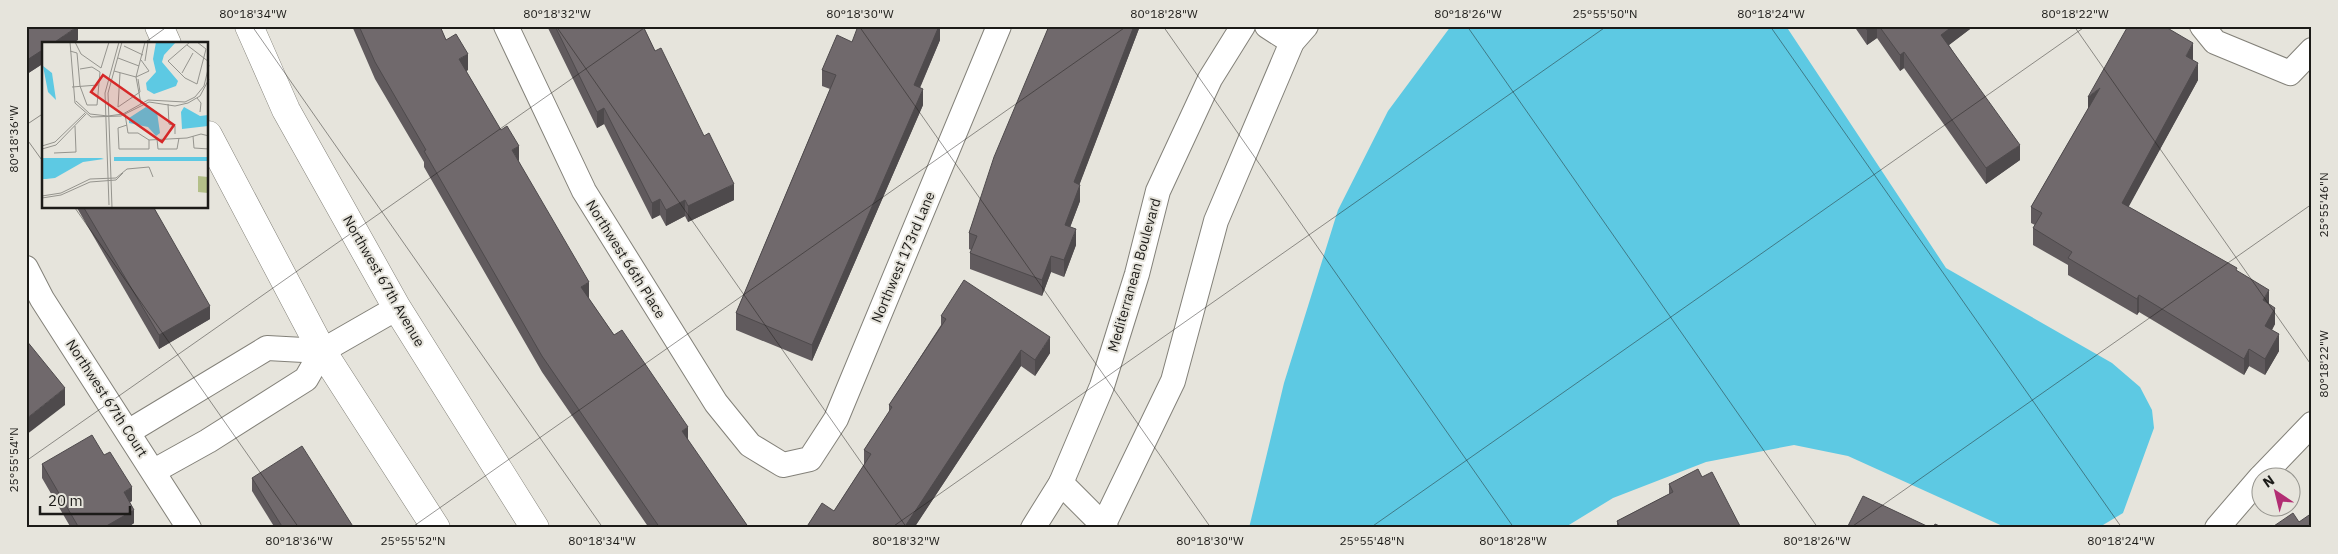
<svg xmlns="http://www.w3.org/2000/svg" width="2338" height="554" font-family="'IBM Plex Sans',sans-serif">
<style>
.water{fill:#5dc9e3}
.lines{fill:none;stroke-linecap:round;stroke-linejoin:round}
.minor-casing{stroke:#838179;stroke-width:26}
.secondary-casing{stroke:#838179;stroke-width:29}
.minor{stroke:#fff;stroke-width:24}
.secondary{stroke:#fff;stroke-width:28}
.wall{fill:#605a5d}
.shaded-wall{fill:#4e4a4c}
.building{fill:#70696c;stroke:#4e4a4c}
.ticks{fill:none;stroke:#1c1b18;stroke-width:1;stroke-opacity:0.45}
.labels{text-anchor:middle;stroke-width:4;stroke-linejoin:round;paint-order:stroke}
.street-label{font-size:14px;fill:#1c1b18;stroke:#e6e4dc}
.inset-road{fill:none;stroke:#95948e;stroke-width:1}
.view{fill:#d62828;fill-opacity:0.15;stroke:#d62828;stroke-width:2.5}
.inset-edge{fill:none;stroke:#1c1b18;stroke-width:2.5}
.neatline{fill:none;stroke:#1c1b18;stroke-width:2}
.ticks-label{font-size:12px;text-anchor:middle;fill:#1c1b18}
</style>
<rect width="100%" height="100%" fill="#e6e4dc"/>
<!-- water -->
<polygon class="water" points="1451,26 1786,26 1946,268 2112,363 2140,387 2152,410 2154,428 2123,513 2098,528 2007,528 1848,456 1794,445 1706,462 1613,498 1564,528 1249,528 1284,383 1338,210 1388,111"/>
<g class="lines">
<!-- minor casing -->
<g class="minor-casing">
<g id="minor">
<polyline points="506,26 584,191 716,403 750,445 783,465 810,459 836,419 999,26"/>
<polyline points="1267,26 1292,42"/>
<polyline points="2202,26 2215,42 2290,73 2312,50"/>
<polyline points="26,268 42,299 189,528"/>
<polyline points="128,432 267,348 322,351"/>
<polyline points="154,471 208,441 306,379 322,351 397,308"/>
<polyline points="2262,476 2312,424"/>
<polyline points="1061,483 1106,528"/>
<polyline points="1033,528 1061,483 1102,386 1137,274 1158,191 1210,79 1243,26"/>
<polyline points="1102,528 1173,381 1216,221 1292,42 1306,26"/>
<polyline points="2217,528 2260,478"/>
</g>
</g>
<!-- secondary casing -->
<g class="secondary-casing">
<g id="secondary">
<polyline points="159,26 167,44"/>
<polyline points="249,26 286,110 397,308 535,528"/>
<polyline points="208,135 322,351 436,528"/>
</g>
</g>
<!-- minor -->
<use href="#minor" class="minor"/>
<!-- secondary -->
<use href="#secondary" class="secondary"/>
</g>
<!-- wall -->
<g class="wall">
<polygon points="26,26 78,40 44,44 44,63 27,74 26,73"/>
<polygon points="352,26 440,26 446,40 468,70 466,71 519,162 589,299 749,528 649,528 542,372 424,167 424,162 375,79"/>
<polygon points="547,26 643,26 655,51 734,200 688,222 685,216 666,226 660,215 652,219 604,124 597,128"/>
<polygon points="940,26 940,40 920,88 923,105 812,361 736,330 736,313 830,89 822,86 822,70 852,42"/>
<polygon points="1049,26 1140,26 1079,185 1080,201 1070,227 1076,245 1064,277 1051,272 1042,296 970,269 970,253 971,250 969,249 969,233"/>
<polygon points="1854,26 1974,26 1949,45 2020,160 1986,184 1904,68 1900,71 1877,38 1867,45"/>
<polygon points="2193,60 2198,80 2128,207 2237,271 2269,304 2275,324 2272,330 2279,351 2265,375 2249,366 2244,375 2139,312 2137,315 2068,275 2068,265 2033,245 2033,228 2035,225 2031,223 2031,207 2088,109"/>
<polygon points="77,208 154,208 210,319 159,349"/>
<polygon points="941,316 1050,353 1035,376 1021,366 914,528 806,528 834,511 864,465 864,450 889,412 889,405 941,325"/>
<polygon points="42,464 132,501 130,502 134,523 127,528 71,528 42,478"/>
<polygon points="1702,477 1741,528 1617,528 1617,521 1669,494 1669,484"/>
<polygon points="252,478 354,528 275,528 252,491"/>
</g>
<!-- shaded-wall -->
<g class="shaded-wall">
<polygon points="78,26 78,40 72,44 52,44"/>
<polygon points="939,26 940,26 940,40 914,101 914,85"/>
<polygon points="1134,26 1140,26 1074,199 1074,182"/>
<polygon points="1872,26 1877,26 1877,38 1867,45 1867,30"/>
<polygon points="1953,26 1974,26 1941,51 1941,35"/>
<polygon points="2193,43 2193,60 2186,72 2186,56"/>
<polygon points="44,49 44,63 27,74 27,60"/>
<polygon points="1904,52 1904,68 1900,71 1900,55"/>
<polygon points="468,54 468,70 459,75 459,59"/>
<polygon points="2198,63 2198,80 2122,219 2122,203"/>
<polygon points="2100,88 2088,113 2088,97"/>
<polygon points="923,89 923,105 812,361 812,345"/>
<polygon points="604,108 604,124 597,128 597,112"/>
<polygon points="2020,145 2020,160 1986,184 1986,168"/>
<polygon points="519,146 519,162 512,150"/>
<polygon points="734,184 734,200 688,222 688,206"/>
<polygon points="1080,185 1080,201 1065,241 1065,225"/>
<polygon points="660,199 660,215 652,219 652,203"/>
<polygon points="685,200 685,216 666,226 666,210"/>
<polygon points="1076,229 1076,245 1064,277 1064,260"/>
<polygon points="1051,256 1051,272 1042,296 1042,280"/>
<polygon points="589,282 589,298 581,303 581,287"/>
<polygon points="2269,290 2269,306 2263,300"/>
<polygon points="2139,295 2139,312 2137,315 2137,299"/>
<polygon points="210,306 210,319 159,349 159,335"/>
<polygon points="2275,308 2275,324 2265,342 2265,326"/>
<polygon points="2279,334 2279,351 2265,375 2265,359"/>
<polygon points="1050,337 1050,353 1035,376 1035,360"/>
<polygon points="2249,349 2249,366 2244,375 2244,359"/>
<polygon points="1021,350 1021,366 914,528 904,528"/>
<polygon points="65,388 65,405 26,435 26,419"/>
<polygon points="688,427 688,443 682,431"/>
<polygon points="132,487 132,501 124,505 124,492"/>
<polygon points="134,510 134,523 127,528 103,528"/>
</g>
<!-- building -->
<g class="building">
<polygon points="26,26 78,26 52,44 44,44 44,49 27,60 26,59"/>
<polygon points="359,26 440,26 446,40 456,34 468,54 459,59 501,130 507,126 519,146 512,150 589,282 581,287 614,335 622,330 688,427 682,431 749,528 660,528 542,356 424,151 426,150 375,62"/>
<polygon points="555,26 643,26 655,51 661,48 704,136 709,133 734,184 688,206 685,200 666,210 660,199 652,203 604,108 597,112"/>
<polygon points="858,26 939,26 914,85 923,89 812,345 736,313 836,75 822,70 837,35 852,42"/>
<polygon points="1049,26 1134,26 1074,182 1080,185 1065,225 1076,229 1064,260 1051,256 1042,280 970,253 977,236 969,233 994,157"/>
<polygon points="1865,26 1872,26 1867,30"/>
<polygon points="1879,26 1953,26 1941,35 2020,145 1986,168 1904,52 1900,55"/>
<polygon points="2128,26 2136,26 2138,27 2139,26 2164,26 2193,43 2186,56 2198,63 2122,203 2237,268 2236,270 2269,290 2263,300 2275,308 2265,326 2279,334 2265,359 2249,349 2244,359 2139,295 2137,299 2068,258 2072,252 2033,228 2042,213 2031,207 2100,88 2088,97"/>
<polygon points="84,208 154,208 210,306 159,335"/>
<polygon points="964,280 1050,337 1035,360 1021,350 904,528 806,528 822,503 834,511 871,454 864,450 892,407 889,405 946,319 941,316"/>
<polygon points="26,340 65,388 26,419"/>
<polygon points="92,435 104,455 110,452 132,487 124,492 134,510 103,528 79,528 42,464"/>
<polygon points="302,446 354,528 283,528 252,478"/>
<polygon points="1698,469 1702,477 1712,472 1741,528 1620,528 1617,521 1673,492 1669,484"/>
<polygon points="1863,496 1931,528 1847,528"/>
<polygon points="2293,513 2299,522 2312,513 2312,528 2271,528"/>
<polygon points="1935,524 1944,528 1933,528"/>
</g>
<!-- ticks -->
<path class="ticks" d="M252,26L603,528M556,26L907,528M859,26L1211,528M1163,26L1514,528M1467,26L1818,528M1770,26L2122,528M2074,26L2312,366M143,44L168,26M26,125L44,113M26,138L44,163M75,208L299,528M26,461L647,26M411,528L1127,26M891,528L1607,26M1370,528L2086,26M1850,528L2312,204"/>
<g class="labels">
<!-- street labels -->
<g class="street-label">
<text transform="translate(903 257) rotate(-67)" y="5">Northwest 173rd Lane</text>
<text transform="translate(626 259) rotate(58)" y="5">Northwest 66th Place</text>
<text transform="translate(1134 275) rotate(-74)" y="5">Mediterranean Boulevard</text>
<text transform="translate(384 281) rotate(60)" y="5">Northwest 67th Avenue</text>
<text transform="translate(107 398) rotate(57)" y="5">Northwest 67th Court</text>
</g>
</g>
<!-- overview -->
<g transform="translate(42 42)">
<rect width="166" height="166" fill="#e6e4dc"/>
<path d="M156,134L166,135V151L156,150Z" fill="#b3bf88"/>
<path d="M114,0H134L122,13L120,20L136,39L134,44L112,52L105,48L104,41L114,30L111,17ZM1,24L10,31L14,58L6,50ZM104,65L115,70L118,91L114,94L106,85L87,81V76ZM142,65L158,74L166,73V84L140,87L139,70ZM72,115H166L167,119H72ZM0,116H59L62,117L41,120L13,136L4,137H0Z" fill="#5dc9e3"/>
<path class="inset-road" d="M28,0L33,61L49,75L79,74L107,60L133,64L146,61L158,54L167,37M33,0L39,12L59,26L67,0M148,0L126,19L143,36L155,42L164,7L155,0M145,3L167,20M82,4L101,13M28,9L35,11L38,44L45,63H55L58,30L50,25L38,27M76,16L97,24M103,19L106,0M72,29L94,35L107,29L99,18M78,31L76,65L98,50L96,37M140,31L151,11M30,45L56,43M155,56L159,61L158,70M34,59L48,72L66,74L81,72L106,58L143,60L153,55L162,44L167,23M99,62L94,35L103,0M126,62L127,82L133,84V92M83,72L86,91H96L107,98L145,96L159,92L167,94M85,83L76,86L77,107H107V98M151,94L152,106L167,107M115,97L116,107H135L137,96M0,104L13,100L43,71M0,107L14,103L44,72M12,111L34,110L33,84M0,154L19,151L48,137L74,136L85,127L107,125L111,135M0,156L19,153L48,140L74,138L81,131M67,163L63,51L77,0M70,166L66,51L80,0"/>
<path class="view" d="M61,33L132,83L120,100L49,50Z"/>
<rect width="166" height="166" class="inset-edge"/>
</g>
<!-- border -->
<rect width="2338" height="554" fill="none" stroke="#e6e4dc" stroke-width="55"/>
<!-- north arrow -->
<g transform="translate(2276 492) rotate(325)"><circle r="24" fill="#e6e4dc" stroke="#95948e"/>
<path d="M0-4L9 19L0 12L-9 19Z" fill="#b22d73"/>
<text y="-8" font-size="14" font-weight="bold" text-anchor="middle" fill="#1c1b18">N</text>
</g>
<!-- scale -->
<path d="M40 506v8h90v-8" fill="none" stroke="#1c1b18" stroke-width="2.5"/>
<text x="48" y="506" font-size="15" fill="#1c1b18" stroke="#e6e4dc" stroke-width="4" paint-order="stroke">20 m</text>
<rect x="28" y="28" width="2282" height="498" class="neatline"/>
<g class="ticks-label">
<text x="253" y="18">80°18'34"W</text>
<text x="557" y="18">80°18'32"W</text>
<text x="860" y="18">80°18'30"W</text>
<text x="1164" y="18">80°18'28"W</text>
<text x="1468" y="18">80°18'26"W</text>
<text x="1605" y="18">25°55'50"N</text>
<text x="1771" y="18">80°18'24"W</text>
<text x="2075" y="18">80°18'22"W</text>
<text transform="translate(14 139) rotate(-90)" y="4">80°18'36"W</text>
<text transform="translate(2324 205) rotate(-90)" y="4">25°55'46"N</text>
<text transform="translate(2324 364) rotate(-90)" y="4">80°18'22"W</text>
<text transform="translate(14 460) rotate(-90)" y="4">25°55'54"N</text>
<text x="299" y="545">80°18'36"W</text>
<text x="413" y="545">25°55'52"N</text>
<text x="602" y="545">80°18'34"W</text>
<text x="906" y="545">80°18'32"W</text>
<text x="1210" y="545">80°18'30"W</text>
<text x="1372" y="545">25°55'48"N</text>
<text x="1513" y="545">80°18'28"W</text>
<text x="1817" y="545">80°18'26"W</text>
<text x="2121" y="545">80°18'24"W</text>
</g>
</svg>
